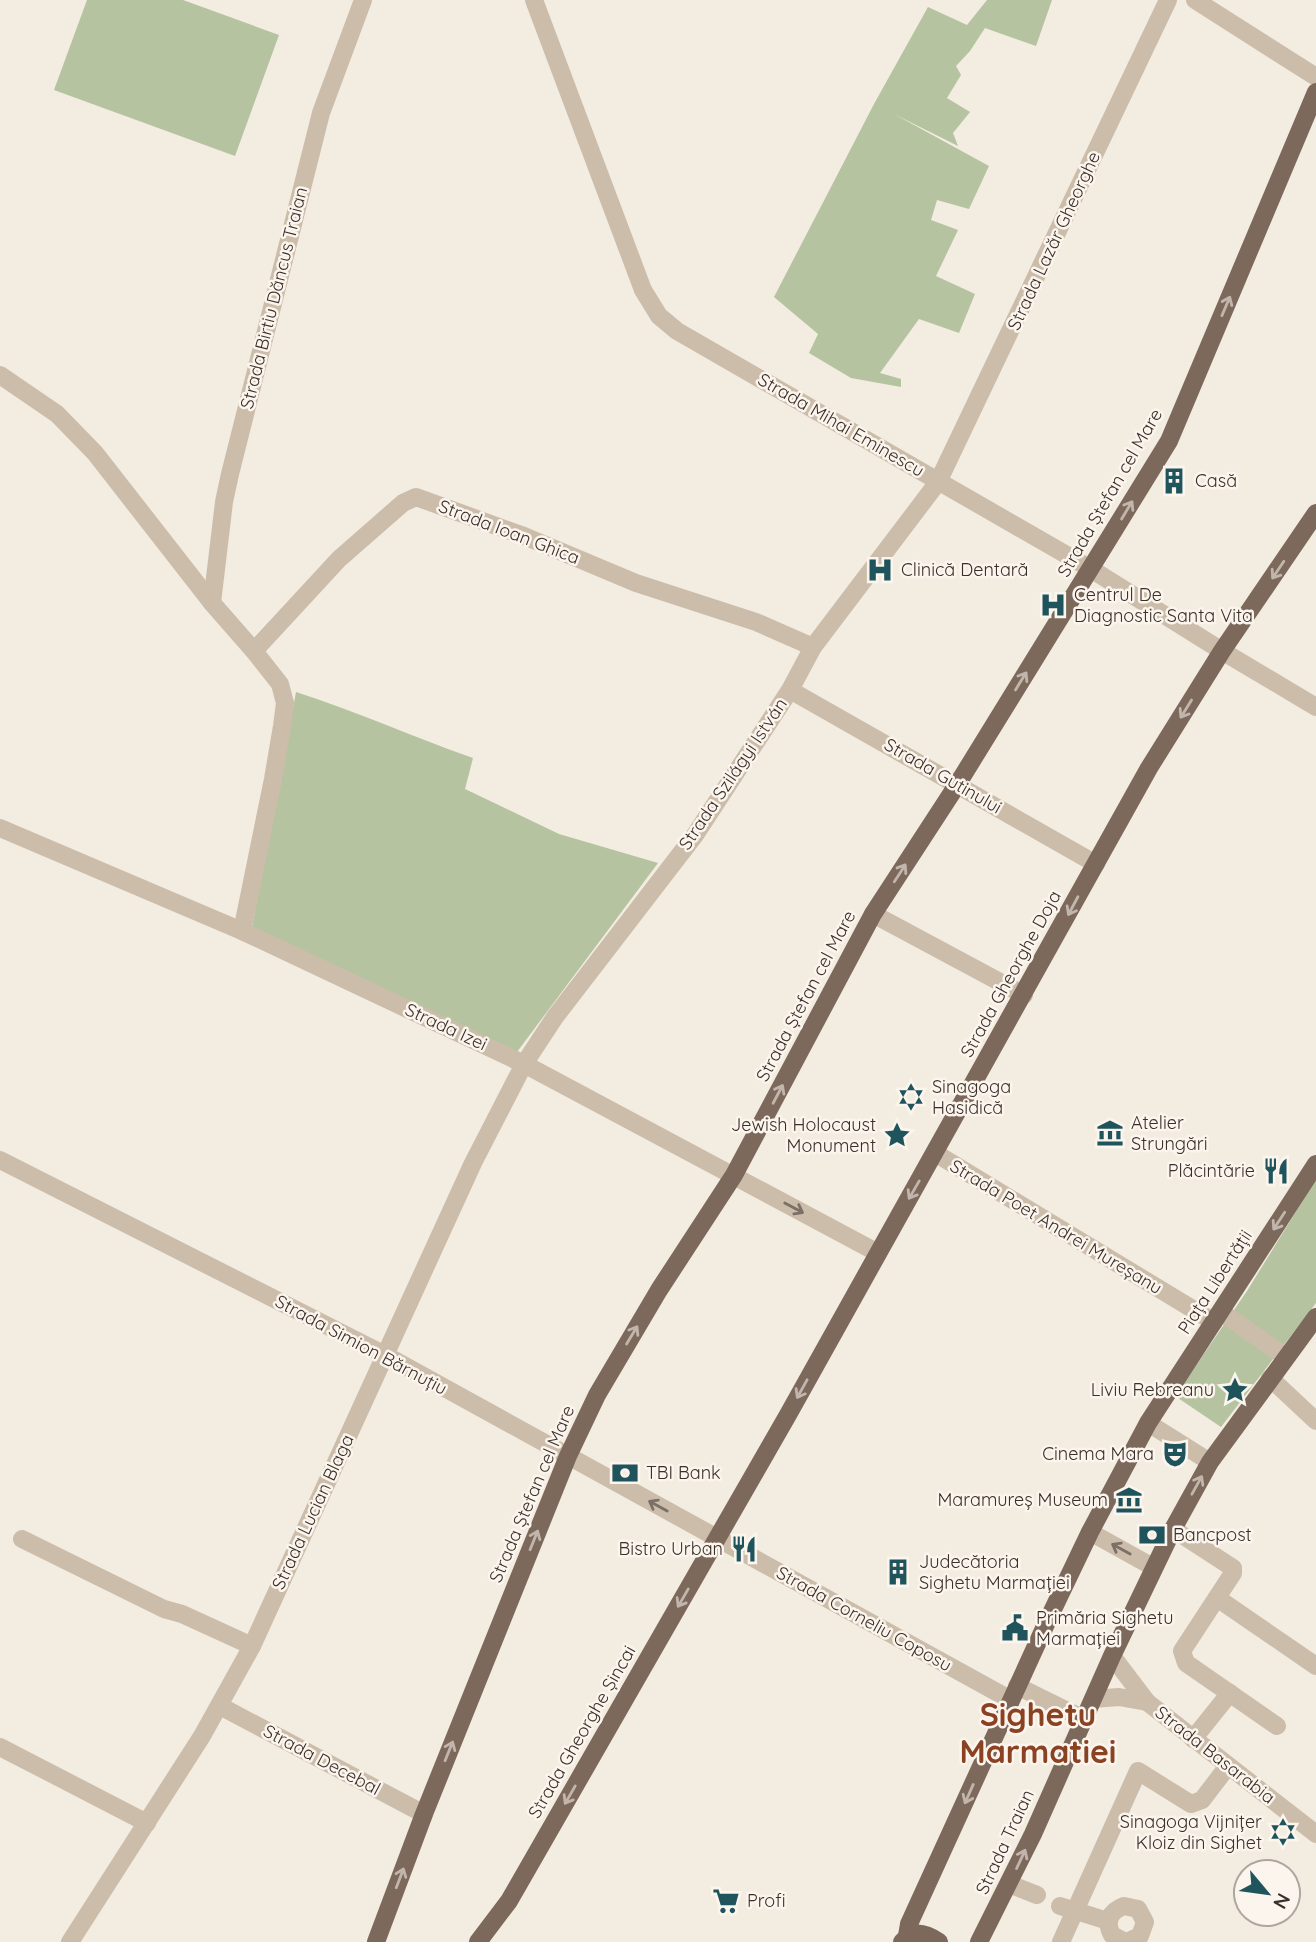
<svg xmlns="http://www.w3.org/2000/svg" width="1316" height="1942" font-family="Quicksand,sans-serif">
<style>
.green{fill:#b5c3a0}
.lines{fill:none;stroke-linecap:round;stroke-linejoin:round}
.minor{stroke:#ccbdab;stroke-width:18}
.major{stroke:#7c695c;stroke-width:18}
.oneway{stroke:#c2b6ac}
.oneway2{stroke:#7c6f65}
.labels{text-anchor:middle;stroke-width:5;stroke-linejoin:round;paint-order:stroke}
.street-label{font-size:18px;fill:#3a302b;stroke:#fbf5ed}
.poi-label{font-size:18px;fill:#3a302b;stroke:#fbf5ed;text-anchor:start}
.town-label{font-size:32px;font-weight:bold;fill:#8a4223;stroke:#fbf5ed}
</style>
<rect width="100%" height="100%" fill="#f3ece0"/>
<!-- green -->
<g class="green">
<polygon points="87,0 183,0 279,35 235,156 54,90"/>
<polygon points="987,0 1052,0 1036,46 985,28 970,51 956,66 961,75 947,98 970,112 953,133 958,146 894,114 989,166 969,209 937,200 931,220 958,230 936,276 975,294 959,333 919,319 880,373 901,379 901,387 851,378 809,353 818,334 774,297 874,104 928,7 967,25"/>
<path d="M296,692C356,711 413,737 473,758L465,789L559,834L658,863L517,1052L252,927Z"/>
<polygon points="1316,1179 1316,1303 1221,1427 1175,1396 1247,1291"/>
</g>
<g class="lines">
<!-- minor -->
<g class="minor">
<polyline points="534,0 643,290 659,316 677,331 1091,569 1222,651 1316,707"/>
<polyline points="1195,0 1316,77"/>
<polyline points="0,375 57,414 95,453 212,603 254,651 280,684 285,703 282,726 273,779 242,931"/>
<polyline points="212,603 224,502 230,474 321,113 363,0"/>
<polyline points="254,651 339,559 403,503 416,497 524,536 636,583 756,622 813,647"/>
<polyline points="790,690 1096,864"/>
<polyline points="0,828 242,931 524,1064 878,1253"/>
<polyline points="873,914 1024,995"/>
<polyline points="935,1153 1214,1322"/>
<polyline points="0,1160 385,1355 1011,1700"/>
<polyline points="1221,1312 1286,1357"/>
<polyline points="1270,1378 1316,1421"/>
<polyline points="1148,1423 1210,1462"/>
<polyline points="1173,1529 1233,1568 1233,1573 1182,1651 1186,1663 1277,1726"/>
<polyline points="1090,1532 1153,1567"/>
<polyline points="22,1539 164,1609 182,1614 252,1646"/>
<polyline points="1217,1598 1316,1666"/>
<polyline points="1112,1656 1147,1702 1316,1834"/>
<polyline points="1017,1686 1084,1719"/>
<polyline points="1093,1699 1119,1697 1147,1702"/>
<polyline points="220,1706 424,1814"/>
<polyline points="1193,1739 1230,1693"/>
<polyline points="0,1747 147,1823"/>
<polyline points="1009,1884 1037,1895"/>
<polyline points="1060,1906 1108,1921"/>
<polyline points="70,1942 202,1736 252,1646 473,1163 524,1064 555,1017 695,835 790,690 813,647 938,482 1168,0"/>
<polyline points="1061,1942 1138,1771 1191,1804 1202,1800 1228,1766"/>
<path d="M1125,1942L1112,1935C1105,1922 1110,1911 1124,1906L1138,1909L1145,1922L1140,1936L1127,1942"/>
</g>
<!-- major -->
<g class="major">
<polyline points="907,1936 909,1924 1046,1624 1090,1532 1148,1423 1316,1164"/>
<polyline points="376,1942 424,1814 568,1456 597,1395 659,1290 734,1175 873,914 957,785 1169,441 1316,92"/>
<polyline points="478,1942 509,1901 789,1413 1149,768 1222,651 1316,513"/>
<path d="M902,1942C913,1929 926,1933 939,1942"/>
<polyline points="979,1942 1033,1834 1112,1656 1173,1529 1210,1462 1316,1317"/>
</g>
</g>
<!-- one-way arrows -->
<defs><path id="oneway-shaft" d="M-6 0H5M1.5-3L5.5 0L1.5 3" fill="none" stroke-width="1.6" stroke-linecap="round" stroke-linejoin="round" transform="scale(1.75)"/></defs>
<g class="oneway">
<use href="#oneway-shaft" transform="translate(1226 306) rotate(-67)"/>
<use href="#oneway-shaft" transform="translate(1127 510) rotate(-59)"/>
<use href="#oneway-shaft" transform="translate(1278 570) rotate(124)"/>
<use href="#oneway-shaft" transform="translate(1021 681) rotate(-58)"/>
<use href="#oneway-shaft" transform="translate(1186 709) rotate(122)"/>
<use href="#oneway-shaft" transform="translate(900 873) rotate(-57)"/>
<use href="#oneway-shaft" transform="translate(1073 906) rotate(118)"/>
<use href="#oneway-shaft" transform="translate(778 1094) rotate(-62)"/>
<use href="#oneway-shaft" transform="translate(914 1190) rotate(120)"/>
<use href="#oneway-shaft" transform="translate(1279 1221) rotate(123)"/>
<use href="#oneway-shaft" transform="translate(632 1335) rotate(-59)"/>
<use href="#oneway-shaft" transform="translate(802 1389) rotate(119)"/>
<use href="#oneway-shaft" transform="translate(1197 1485) rotate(-61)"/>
<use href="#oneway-shaft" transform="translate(534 1540) rotate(-68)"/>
<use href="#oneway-shaft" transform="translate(683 1598) rotate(120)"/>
<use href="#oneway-shaft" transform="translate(449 1751) rotate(-68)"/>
<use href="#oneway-shaft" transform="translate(969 1794) rotate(114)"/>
<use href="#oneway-shaft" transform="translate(570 1795) rotate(120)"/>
<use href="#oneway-shaft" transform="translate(1021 1859) rotate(-65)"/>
<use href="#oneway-shaft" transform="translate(400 1878) rotate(-69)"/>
</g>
<g class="oneway2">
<use href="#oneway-shaft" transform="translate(794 1208) rotate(28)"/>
<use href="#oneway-shaft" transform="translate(658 1506) rotate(-151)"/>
<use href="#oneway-shaft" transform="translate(1121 1549) rotate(-151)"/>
</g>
<!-- icons -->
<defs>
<g id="building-bare" transform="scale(2.1)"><path d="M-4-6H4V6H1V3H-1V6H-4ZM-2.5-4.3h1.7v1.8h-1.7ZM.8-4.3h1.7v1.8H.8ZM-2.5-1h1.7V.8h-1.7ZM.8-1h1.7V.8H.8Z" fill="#1f545c" stroke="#fbf5ed" stroke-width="2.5" paint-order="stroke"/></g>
<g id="hospital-bare" transform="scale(2.1)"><path d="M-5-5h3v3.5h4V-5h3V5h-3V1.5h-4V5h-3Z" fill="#1f545c" stroke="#fbf5ed" stroke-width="2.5" paint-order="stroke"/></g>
<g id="synagogue-bare" transform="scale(2.1)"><path d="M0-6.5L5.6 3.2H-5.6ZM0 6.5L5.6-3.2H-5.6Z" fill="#1f545c" stroke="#fbf5ed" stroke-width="2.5" paint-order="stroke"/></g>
<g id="museum-bare" transform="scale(2.1)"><path d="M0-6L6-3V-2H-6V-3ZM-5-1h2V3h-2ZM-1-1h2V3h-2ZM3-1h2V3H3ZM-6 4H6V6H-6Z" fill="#1f545c" stroke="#fbf5ed" stroke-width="2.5" paint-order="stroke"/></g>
<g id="sight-bare" transform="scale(2.1)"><path d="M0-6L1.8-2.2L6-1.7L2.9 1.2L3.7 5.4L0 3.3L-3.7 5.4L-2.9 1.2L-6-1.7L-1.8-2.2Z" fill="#1f545c" stroke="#fbf5ed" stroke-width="2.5" paint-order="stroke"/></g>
<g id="restaurant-bare" transform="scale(2.1)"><path d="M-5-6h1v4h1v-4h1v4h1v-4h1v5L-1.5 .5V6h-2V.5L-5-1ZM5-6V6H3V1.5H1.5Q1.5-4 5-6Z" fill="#1f545c" stroke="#fbf5ed" stroke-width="2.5" paint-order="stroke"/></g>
<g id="theatre-bare" transform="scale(2.1)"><path d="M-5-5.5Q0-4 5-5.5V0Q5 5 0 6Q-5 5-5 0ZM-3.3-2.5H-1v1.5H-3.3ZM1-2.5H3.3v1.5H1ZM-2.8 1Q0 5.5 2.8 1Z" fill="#1f545c" stroke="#fbf5ed" stroke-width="2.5" paint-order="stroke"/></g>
<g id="bank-bare" transform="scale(2.1)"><path d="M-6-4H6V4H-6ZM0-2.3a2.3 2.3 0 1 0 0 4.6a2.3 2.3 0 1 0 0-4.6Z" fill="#1f545c" stroke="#fbf5ed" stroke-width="2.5" paint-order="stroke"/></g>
<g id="civic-bare" transform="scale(2.1)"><path d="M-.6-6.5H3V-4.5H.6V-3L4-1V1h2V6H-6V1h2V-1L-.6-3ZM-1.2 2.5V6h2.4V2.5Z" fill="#1f545c" stroke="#fbf5ed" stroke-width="2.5" paint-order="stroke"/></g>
<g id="supermarket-bare" transform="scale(2.1)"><path d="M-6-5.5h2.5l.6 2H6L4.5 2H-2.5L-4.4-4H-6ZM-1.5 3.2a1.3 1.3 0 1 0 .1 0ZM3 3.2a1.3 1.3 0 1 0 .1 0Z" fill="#1f545c" stroke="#fbf5ed" stroke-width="2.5" paint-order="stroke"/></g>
</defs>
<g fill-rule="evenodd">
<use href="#building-bare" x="1174" y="481"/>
<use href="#hospital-bare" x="880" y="570"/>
<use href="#hospital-bare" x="1053" y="605"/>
<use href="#synagogue-bare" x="911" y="1097"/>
<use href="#museum-bare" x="1110" y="1133"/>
<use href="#sight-bare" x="897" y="1135"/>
<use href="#restaurant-bare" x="1276" y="1171"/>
<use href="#sight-bare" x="1235" y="1390"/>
<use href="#theatre-bare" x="1175" y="1454"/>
<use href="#bank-bare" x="625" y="1473"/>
<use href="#museum-bare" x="1129" y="1500"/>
<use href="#bank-bare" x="1152" y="1535"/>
<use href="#restaurant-bare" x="744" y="1549"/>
<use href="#building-bare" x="898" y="1572"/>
<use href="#civic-bare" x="1015" y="1628"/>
<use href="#synagogue-bare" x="1283" y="1832"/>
<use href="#supermarket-bare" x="726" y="1901"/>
</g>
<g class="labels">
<!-- street labels -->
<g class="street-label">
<text transform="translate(1054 241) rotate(-65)" y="6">Strada Lazăr Gheorghe</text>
<text transform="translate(274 298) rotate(-76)" y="6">Strada Birtiu Dăncus Traian</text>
<text transform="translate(841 425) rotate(30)" y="6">Strada Mihai Eminescu</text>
<text transform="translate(1110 493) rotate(-60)" y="6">Strada Ștefan cel Mare</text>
<text transform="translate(509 532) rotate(21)" y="6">Strada Ioan Ghica</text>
<text transform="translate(733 774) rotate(-56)" y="6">Strada Szilágyi István</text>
<text transform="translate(943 776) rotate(30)" y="6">Strada Gutinului</text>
<text transform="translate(1011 974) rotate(-61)" y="6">Strada Gheorghe Doja</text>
<text transform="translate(806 996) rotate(-62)" y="6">Strada Ștefan cel Mare</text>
<text transform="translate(446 1027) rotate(25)" y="6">Strada Izei</text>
<text transform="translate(1056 1227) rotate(31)" y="6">Strada Poet Andrei Mureșanu</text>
<text transform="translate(1215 1282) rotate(-57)" y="6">Piața Libertății</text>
<text transform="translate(361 1345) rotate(28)" y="6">Strada Simion Bărnuțiu</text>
<text transform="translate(532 1494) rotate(-67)" y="6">Strada Ștefan cel Mare</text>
<text transform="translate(313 1512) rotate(-65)" y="6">Strada Lucian Blaga</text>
<text transform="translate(864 1619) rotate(29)" y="6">Strada Corneliu Coposu</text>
<text transform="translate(582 1732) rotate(-60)" y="6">Strada Gheorghe Șincai</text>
<text transform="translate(1215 1755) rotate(38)" y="6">Strada Basarabia</text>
<text transform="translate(322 1760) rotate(28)" y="6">Strada Decebal</text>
<text transform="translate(1005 1842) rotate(-65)" y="6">Strada Traian</text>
</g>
<!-- poi labels -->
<g class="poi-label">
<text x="1195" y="487">Casă</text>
<text x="901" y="576">Clinică Dentară</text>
<text x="1074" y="601">Centrul De<tspan x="1074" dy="21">Diagnostic Santa Vita</tspan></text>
<text x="932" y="1093">Sinagoga<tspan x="932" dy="21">Hasidică</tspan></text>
<text x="1131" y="1129">Atelier<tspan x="1131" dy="21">Strungări</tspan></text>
<text x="876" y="1131" text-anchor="end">Jewish Holocaust<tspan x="876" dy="21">Monument</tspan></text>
<text x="1255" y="1177" text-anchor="end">Plăcintărie</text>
<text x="1214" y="1396" text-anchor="end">Liviu Rebreanu</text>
<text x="1154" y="1460" text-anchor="end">Cinema Mara</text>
<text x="646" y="1479">TBI Bank</text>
<text x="1108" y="1506" text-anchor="end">Maramureș Museum</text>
<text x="1173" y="1541">Bancpost</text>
<text x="723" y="1555" text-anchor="end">Bistro Urban</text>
<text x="919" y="1568">Judecătoria<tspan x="919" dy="21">Sighetu Marmației</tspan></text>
<text x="1036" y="1624">Primăria Sighetu<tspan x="1036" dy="21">Marmației</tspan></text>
<text x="1262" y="1828" text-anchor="end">Sinagoga Vijnițer<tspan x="1262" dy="21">Kloiz din Sighet</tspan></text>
<text x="747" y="1907">Profi</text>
</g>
<!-- town labels -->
<g class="town-label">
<text x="1038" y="1726">Sighetu<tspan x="1038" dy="37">Marmatiei</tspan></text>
</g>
</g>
<!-- north arrow -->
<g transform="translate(1267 1893) rotate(119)"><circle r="33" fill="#fbf5ed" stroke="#aea69f" stroke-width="2"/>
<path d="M0-5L12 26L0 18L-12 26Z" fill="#1f545c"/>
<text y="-10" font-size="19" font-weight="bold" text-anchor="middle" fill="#3a302b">N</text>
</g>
</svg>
